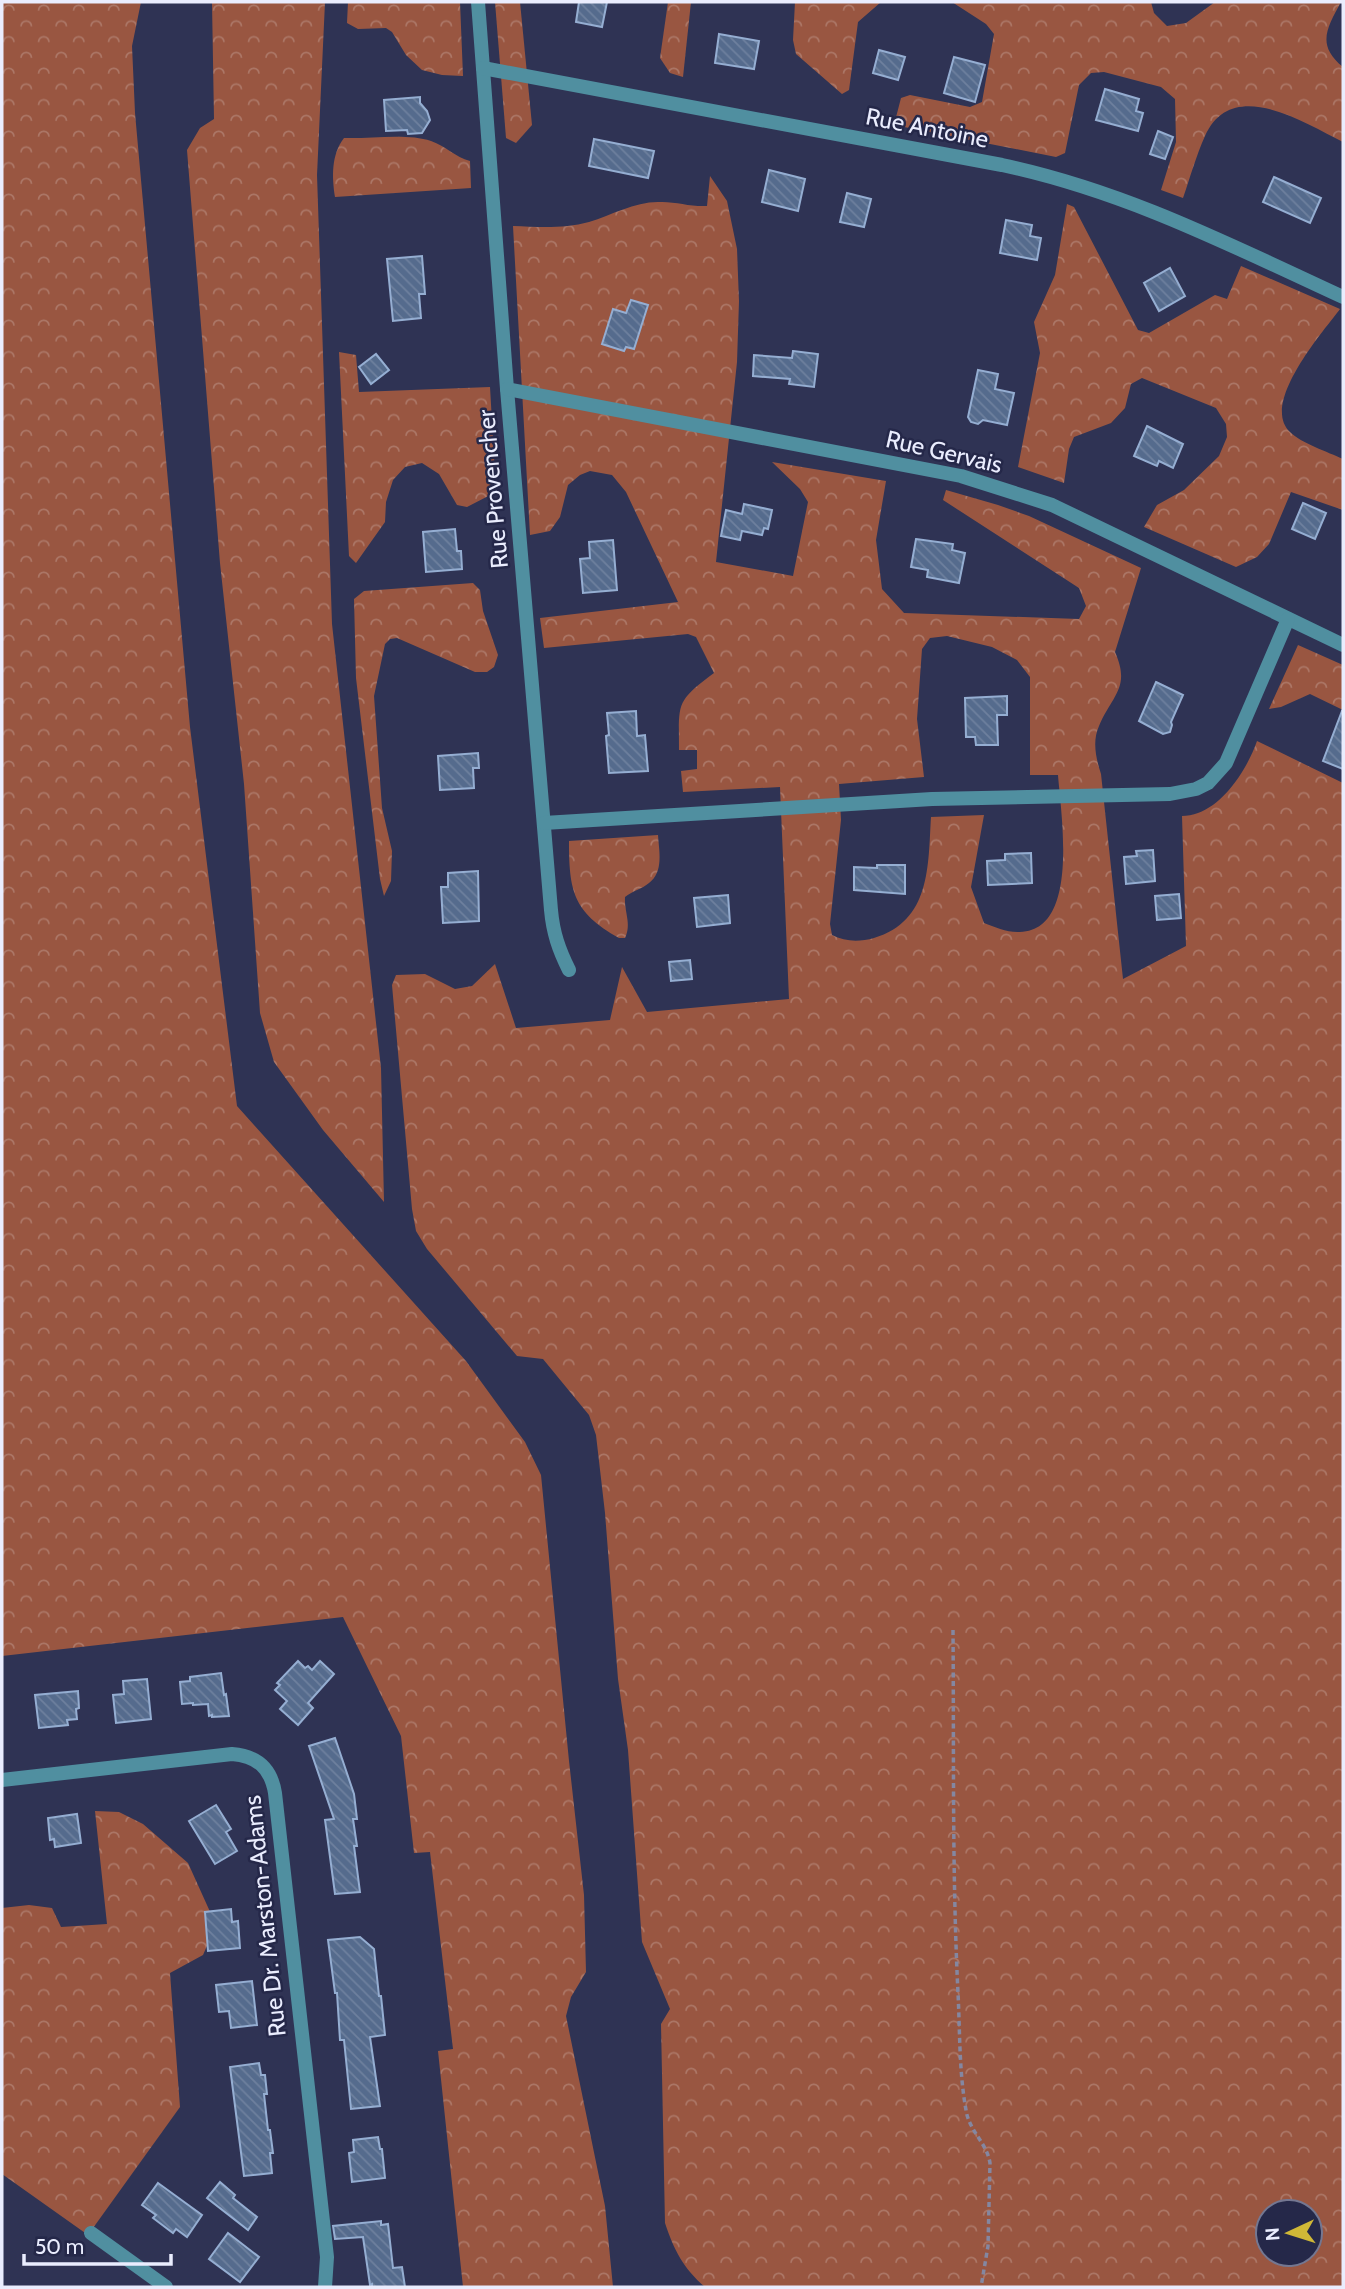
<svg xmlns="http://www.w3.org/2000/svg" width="1345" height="2289" font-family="Cabin,sans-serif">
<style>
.forest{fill:url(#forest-crowns);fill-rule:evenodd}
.building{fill:url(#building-back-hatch);stroke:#95aed2;stroke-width:2}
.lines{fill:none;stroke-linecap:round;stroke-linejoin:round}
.path{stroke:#8487a1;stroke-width:3.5;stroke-dasharray:5 3.5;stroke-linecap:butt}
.street{stroke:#508fa0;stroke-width:14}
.labels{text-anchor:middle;stroke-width:5;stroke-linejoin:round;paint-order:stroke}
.street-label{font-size:24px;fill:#eaedfe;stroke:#252849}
</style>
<defs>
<pattern id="forest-crowns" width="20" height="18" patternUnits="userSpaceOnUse" patternTransform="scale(1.75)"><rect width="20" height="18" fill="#995641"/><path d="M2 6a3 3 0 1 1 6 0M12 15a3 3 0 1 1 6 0" fill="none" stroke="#ac7767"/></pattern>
<pattern id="building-back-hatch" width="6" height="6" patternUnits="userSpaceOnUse" patternTransform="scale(1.75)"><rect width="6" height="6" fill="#556b8d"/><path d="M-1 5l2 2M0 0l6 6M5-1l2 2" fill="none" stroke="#6e809e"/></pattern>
</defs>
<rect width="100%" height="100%" fill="#2f3354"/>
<!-- forest -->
<g class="forest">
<polygon points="2,2 141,2 132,46 135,113 190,727 237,1106 466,1361 525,1442 541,1475 569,1761 584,1895 586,1972 571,1997 566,2016 605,2206 613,2287 463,2287 438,2051 453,2049 430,1852 414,1853 401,1736 343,1617 2,1656"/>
<polygon points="212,2 325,2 317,175 332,624 381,1068 384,1202 323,1130 274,1062 260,1013 244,784 220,563 187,150 200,128 214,119"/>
<polygon points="348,2 460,2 463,76 442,75 422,70 406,55 392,32 386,28 358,29 347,23"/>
<polygon points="495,2 520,2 532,125 516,143 506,138"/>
<polygon points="668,2 691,2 683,77 670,73 660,58"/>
<polygon points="795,2 881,2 858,22 849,90 842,94 796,54 793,40"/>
<path d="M952,2H1151L1154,13L1167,26L1186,23L1215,2H1341C1327,28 1316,45 1343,67V142C1303,122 1232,76 1205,136C1196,156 1190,178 1183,198L1161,190L1176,142L1175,99L1161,87L1104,72L1091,73L1079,85L1065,153L1056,157L894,125L901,98L910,95L970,107L982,102L994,34L986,24Z"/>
<path d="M344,138C370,139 407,133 431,141C446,146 455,157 470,161L471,188L335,197C332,177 331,155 344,138Z"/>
<path d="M710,176L727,201L737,249L739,301L737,362L716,562L793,576L808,502L800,489L772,462L886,481L876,540L882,589L904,613L1079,619L1086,606L1079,588L943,500L946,490L998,505L1029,516L1141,568L1115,652C1131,688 1112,695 1099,726C1092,741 1096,759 1101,774L1123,979L1186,946L1182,816C1187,816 1193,815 1198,813C1226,803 1248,767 1257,741L1343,783V2287H705C683,2268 674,2250 665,2223L661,2024L670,2009L642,1942L628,1750L618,1679L605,1513L596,1435L589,1415L543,1359L517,1356L427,1249L416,1231L412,1209L392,985L396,975L425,974L455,989L472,986L495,964L516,1028L610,1020L622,967L647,1012L789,999L780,787L683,792L681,771L697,769V750H679C679,703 675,702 714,673L696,637L688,634L544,648L540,618L678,602L626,492L612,475L590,471L580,475L568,485L560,517L550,531L530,535L513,226C538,227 564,229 589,222C612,215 634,202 658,202C675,201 690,207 707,206ZM947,636L992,647L1017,660L1030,677V775H1058C1061,814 1080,931 1020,932C1008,933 995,927 984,923L971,887L984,815L931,817C928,866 931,921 874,938C860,942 845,942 832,935L830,924L841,820L839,784L924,777L917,719L922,649L930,638ZM1268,2212H1310V2254H1268Z"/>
<path d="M1067,204L1074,207L1138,330L1149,333L1215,295L1227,299L1241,266L1340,309C1322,333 1260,404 1290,432C1301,443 1328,452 1343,459V510L1291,492L1269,544L1257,557L1236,567L1144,527L1157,505L1184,490L1219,456L1227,437L1226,424L1216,408L1142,378L1131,384L1125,408L1111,423L1074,437L1069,449L1064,483L1018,467L1040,353L1034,322L1055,275Z"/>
<polygon points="339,352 356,355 359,392 490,387 496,492 467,507 457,505 439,474 422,463 405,467 393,480 386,502 385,522 356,563 349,556"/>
<polygon points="473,583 480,590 483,611 498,655 494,667 487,672 475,672 397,638 390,639 385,644 374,696 382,808 392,851 391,881 384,896 380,879 356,678 354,599 364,591"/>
<polygon points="1298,645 1343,665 1343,710 1310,694 1281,707 1269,709"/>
<path d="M658,835C659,851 664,872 649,883C642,889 632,891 625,897C624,912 632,924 625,938H619C573,912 569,891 569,841Z"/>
<polygon points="95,1811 119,1812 143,1824 188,1863 216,1925 203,1955 170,1973 180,2107 88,2235 2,2174 2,1908 29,1905 52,1908 61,1927 107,1924"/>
</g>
<!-- building -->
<g class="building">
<polygon points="579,2 607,2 602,27 576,22"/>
<polygon points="719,34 759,41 754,69 715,63"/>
<polygon points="879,50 905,57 898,80 873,73"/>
<polygon points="954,57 985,65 975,102 944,93"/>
<polygon points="1105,89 1139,99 1136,111 1143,113 1138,131 1096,120"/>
<polygon points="420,97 420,103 427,111 430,120 422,133 408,134 407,130 386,131 384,100"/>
<polygon points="1158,131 1173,137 1165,159 1150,154"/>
<polygon points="594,139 654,151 648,178 589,166"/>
<polygon points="769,170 805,179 798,211 762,202"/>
<polygon points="1274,177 1321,198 1310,223 1263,202"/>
<polygon points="847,193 871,199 864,227 840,222"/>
<polygon points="1006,220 1032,225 1030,236 1041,238 1037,260 1000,253"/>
<polygon points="422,256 425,294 419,294 421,318 393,321 387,259"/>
<polygon points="1170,268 1185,296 1159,311 1144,283"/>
<polygon points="631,300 648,305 634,349 626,347 624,351 602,344 613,309 626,313"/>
<polygon points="793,351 818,354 814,387 789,384 790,379 753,376 754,355 792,358"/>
<polygon points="376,354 389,370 371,384 359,367"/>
<polygon points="978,370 998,374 995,389 1014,393 1007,425 983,420 978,424 971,422 968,417"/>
<polygon points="1147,426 1183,444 1173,468 1159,461 1157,466 1134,456"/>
<polygon points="1303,503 1326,513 1315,539 1292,529"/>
<polygon points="744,504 772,510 768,529 764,528 762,535 742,531 740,540 721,536 726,510 742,514"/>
<polygon points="455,529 457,551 461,551 462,569 426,572 423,532"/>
<polygon points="916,539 953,544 952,550 965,553 959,583 927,577 928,570 911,567"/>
<polygon points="613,540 617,590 583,593 580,559 590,558 589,542"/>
<polygon points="1156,682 1183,695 1171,722 1172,725 1170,732 1163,734 1139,721"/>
<polygon points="1007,696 1007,715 997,715 998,745 976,745 975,737 966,737 965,698"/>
<polygon points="636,711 637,736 645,735 648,771 609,773 606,736 609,735 607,713"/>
<polygon points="1342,711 1343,711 1343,769 1323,761"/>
<polygon points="478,753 479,768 473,768 474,788 440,790 438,756"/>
<polygon points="1153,850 1155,881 1126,884 1124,857 1137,856 1136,851"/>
<polygon points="1031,853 1032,883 988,885 987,861 1005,860 1005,854"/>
<polygon points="877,865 905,865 905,894 854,890 854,867 877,868"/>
<polygon points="478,871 479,921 443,923 441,887 448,887 448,873"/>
<polygon points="1179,894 1181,918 1157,920 1155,896"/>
<polygon points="728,895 730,923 697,927 694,898"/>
<polygon points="690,960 692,979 671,981 669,962"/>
<polygon points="298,1661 305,1668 308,1666 312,1670 320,1661 334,1674 308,1703 313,1708 298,1725 280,1709 287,1701 275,1690 280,1685 277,1683"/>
<polygon points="221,1673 224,1695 226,1694 229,1716 212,1717 212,1715 209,1716 208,1704 193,1705 193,1703 182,1704 180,1682 190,1681 190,1677"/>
<polygon points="147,1679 151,1719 116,1723 113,1695 124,1694 123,1681"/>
<polygon points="78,1691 79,1708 76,1709 77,1719 67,1720 68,1725 39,1728 35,1695"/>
<polygon points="335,1738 354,1794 357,1819 353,1819 357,1846 354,1846 360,1892 335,1894 325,1820 334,1819 309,1746"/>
<polygon points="216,1805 231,1829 226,1832 237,1851 215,1864 189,1821"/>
<polygon points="77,1814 81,1843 55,1847 54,1839 50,1840 48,1818"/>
<polygon points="231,1909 232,1922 238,1921 240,1948 208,1951 205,1912"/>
<polygon points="360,1937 374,1949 379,1996 381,1996 385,2035 370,2037 380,2106 351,2109 344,2040 340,2040 337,1993 335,1993 328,1940"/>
<polygon points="252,1981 257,2025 231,2028 229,2011 219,2012 216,1985"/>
<polygon points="259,2063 261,2075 265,2075 267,2094 264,2094 268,2130 270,2130 273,2153 270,2153 272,2173 244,2176 230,2067"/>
<polygon points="378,2137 380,2149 382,2149 385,2178 352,2182 349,2153 354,2152 353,2140"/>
<polygon points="220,2182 235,2195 233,2198 257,2217 248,2230 207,2198"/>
<polygon points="158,2183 202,2215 187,2237 176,2229 173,2233 153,2218 156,2215 142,2205"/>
<polygon points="381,2221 381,2225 388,2224 393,2268 402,2267 405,2287 372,2287 372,2284 370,2285 363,2237 335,2239 333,2226"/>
<polygon points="228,2233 259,2257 240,2282 209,2259"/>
</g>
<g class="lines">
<!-- path -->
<path class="path" d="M953,1630C954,1751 952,1872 958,1993C960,2032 959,2072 966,2110C969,2131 987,2143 990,2163L988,2246L981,2287"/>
<!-- street -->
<g class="street">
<path d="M478,2L507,389L551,910C553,933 559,950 569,970"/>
<path d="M483,68L1002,165C1125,191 1230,245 1343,297"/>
<polyline points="507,389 961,476 1052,505 1343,645"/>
<polyline points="544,823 932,799 1170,794 1196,789 1208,783 1226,763 1288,619"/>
<path d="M2,1780L232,1754C257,1756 271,1768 275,1793L327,2257L325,2287"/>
<polyline points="91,2233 166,2287"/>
</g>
</g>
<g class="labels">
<!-- street labels -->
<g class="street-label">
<text transform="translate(927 128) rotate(11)" y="8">Rue Antoine</text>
<text transform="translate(944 452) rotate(13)" y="8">Rue Gervais</text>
<text transform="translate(493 489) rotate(-95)" y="8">Rue Provencher</text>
<text transform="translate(265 1916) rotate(-96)" y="8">Rue Dr. Marston-Adams</text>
</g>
</g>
<!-- border -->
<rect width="1345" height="2289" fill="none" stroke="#eaedfe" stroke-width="7"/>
<!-- north arrow -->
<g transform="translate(1289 2233) rotate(266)"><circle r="33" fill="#252849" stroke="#747791" stroke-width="2"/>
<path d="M0-5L12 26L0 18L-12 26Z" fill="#d0b837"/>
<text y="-10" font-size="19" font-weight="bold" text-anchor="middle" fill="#eaedfe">N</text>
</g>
<!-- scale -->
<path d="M24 2254v10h147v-10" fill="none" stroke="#eaedfe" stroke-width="3.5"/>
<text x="35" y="2254" font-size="21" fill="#eaedfe" stroke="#252849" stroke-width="5" paint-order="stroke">50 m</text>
</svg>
